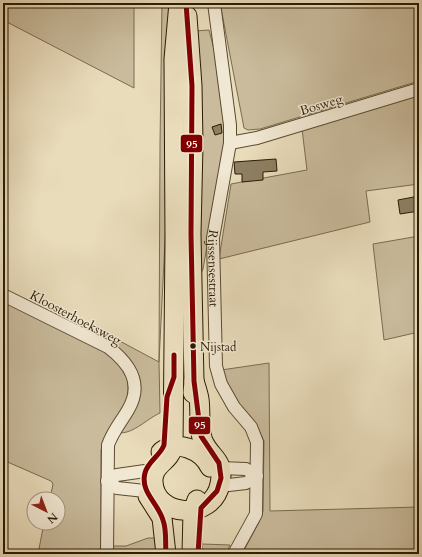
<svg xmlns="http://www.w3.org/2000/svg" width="422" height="557" font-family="Cardo,serif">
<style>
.green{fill:#c9bb9c;stroke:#7a6b50}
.building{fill:#8e7f63;stroke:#2b1b03}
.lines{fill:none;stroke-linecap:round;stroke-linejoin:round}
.minor-casing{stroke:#5a4b31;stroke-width:14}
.primary-casing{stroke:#2b1b03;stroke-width:21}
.minor{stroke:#f1e8d3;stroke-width:12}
.primary{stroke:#e9dcbb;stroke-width:19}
.bus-1-casing{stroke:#f1e8d3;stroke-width:8}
.bus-1{stroke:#800000;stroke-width:5}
.bus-dot{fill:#2b1b03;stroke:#f1e8d3;stroke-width:1.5}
.labels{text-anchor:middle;stroke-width:3;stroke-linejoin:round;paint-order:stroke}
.bus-label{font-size:12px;fill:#2b1b03;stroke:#f1e8d3;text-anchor:start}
.street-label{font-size:13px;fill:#2b1b03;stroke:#f1e8d3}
.line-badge{stroke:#f1e8d3;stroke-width:1.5}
.badge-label{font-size:11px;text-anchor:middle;font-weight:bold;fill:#fff}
</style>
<rect width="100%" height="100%" fill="#e9dcbb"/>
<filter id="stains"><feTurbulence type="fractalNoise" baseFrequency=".005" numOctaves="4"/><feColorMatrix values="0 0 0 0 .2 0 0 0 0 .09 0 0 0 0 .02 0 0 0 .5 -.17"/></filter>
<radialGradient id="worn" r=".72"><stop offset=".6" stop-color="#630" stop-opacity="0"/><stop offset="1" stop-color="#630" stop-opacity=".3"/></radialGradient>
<!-- green -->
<g class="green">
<polygon points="3,3 134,3 134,88 3,20"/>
<path d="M162,3H171L166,221L159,362L160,413C146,419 131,437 115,432L136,396L125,357L101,331L159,362L160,144Z"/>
<polygon points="220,3 419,3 419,81 260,129 248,130 244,128"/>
<polygon points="209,30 219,69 228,128 203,269 197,282 195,31"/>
<polygon points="419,93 419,184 366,191 370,222 219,259 231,184 307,170 302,129"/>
<polygon points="419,236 419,332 384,340 373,244"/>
<polygon points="3,301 107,350 128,377 128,395 123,411 107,432 101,450 101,554 38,554 44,523 58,523 58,499 50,499 53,484 51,481 3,460"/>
<polygon points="269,363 270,511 419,507 419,554 242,554 259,522 263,511 264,441 257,426 235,401 221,370"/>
<polygon points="148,538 158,538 158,554 110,554 110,546 126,546"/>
<polygon points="202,544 230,545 226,554 201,554"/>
</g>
<!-- building -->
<g class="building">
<polygon points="221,124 222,133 215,135 212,127"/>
<polygon points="276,159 277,171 263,172 263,180 242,182 242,174 235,174 234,162"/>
<polygon points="419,196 419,211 400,214 398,200"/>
</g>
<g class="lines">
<!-- minor casing -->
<g class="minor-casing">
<g id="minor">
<path id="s1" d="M214,3L230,125V143L213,238L216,366L221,384L234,407L251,427L257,442L256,514L234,554"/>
<polyline points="230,143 257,138 419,89"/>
<path d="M3,295L108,347C129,363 144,383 128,410C121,422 113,431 108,445L107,554"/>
<polyline points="145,471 117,475 107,481 117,488 145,491"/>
<polyline points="220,486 246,483 257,476 246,469 220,468"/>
</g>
</g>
<!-- primary casing -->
<g class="primary-casing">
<g id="primary">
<path d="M179,3L174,59L175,239L173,447C169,463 152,464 153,482C155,518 213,521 220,484C225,459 211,459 203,441C198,429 201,412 199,399C198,393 196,387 194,381"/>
<polyline points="187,16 192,86 193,144 191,234 194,381 193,393"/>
<path d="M161,452C177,439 202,450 210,467"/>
<polyline points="148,496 162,518 166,554"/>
<polyline points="192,554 193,511 197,500"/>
</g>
</g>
<!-- minor -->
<use href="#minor" class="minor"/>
<!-- primary -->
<use href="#primary" class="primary"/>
<!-- bus-1 casing -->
<g class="bus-1-casing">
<g id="bus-1">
<polyline points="186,3 192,86 191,234 194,381 201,436 219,463 221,478 217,491 201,508 198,554"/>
<path d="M166,554C165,543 167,531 163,520C158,503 140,492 145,473C148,461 160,456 164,445L167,397L174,377V355"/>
</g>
</g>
<!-- bus-1 -->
<use href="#bus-1" class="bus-1"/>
</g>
<!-- markers -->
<circle class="bus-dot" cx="193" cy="346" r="3.5"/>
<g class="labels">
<!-- bus labels -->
<g class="bus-label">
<text x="200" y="351">Nijstad</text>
</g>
<!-- street labels -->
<g class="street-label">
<text transform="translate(321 104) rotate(-17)" y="5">Bosweg</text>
<text dy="5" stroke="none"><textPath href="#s1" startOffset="268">Rijssensestraat</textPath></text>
<text transform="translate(76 317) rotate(28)" y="5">Kloosterhoeksweg</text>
</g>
</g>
<g class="line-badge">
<rect x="180" y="134" width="23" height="19" rx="4" fill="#800000"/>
<rect x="188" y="416" width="23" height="19" rx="4" fill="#800000"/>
</g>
<g class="badge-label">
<text x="192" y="148">95</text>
<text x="200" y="429">95</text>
</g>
<!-- margin -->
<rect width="422" height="557" fill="none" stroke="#e9dcbb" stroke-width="16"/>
<rect x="4" y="4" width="414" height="549" fill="none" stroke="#2b1b03" stroke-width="2"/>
<rect x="8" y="8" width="406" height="541" fill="none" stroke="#2b1b03"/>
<!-- north arrow -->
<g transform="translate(46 511) rotate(138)"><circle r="19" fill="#f1e8d3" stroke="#a29680"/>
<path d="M0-3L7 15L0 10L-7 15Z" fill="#8f2418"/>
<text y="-6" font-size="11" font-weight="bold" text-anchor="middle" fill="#2b1b03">N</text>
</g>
<rect width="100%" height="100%" filter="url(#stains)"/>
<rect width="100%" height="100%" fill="url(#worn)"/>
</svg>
